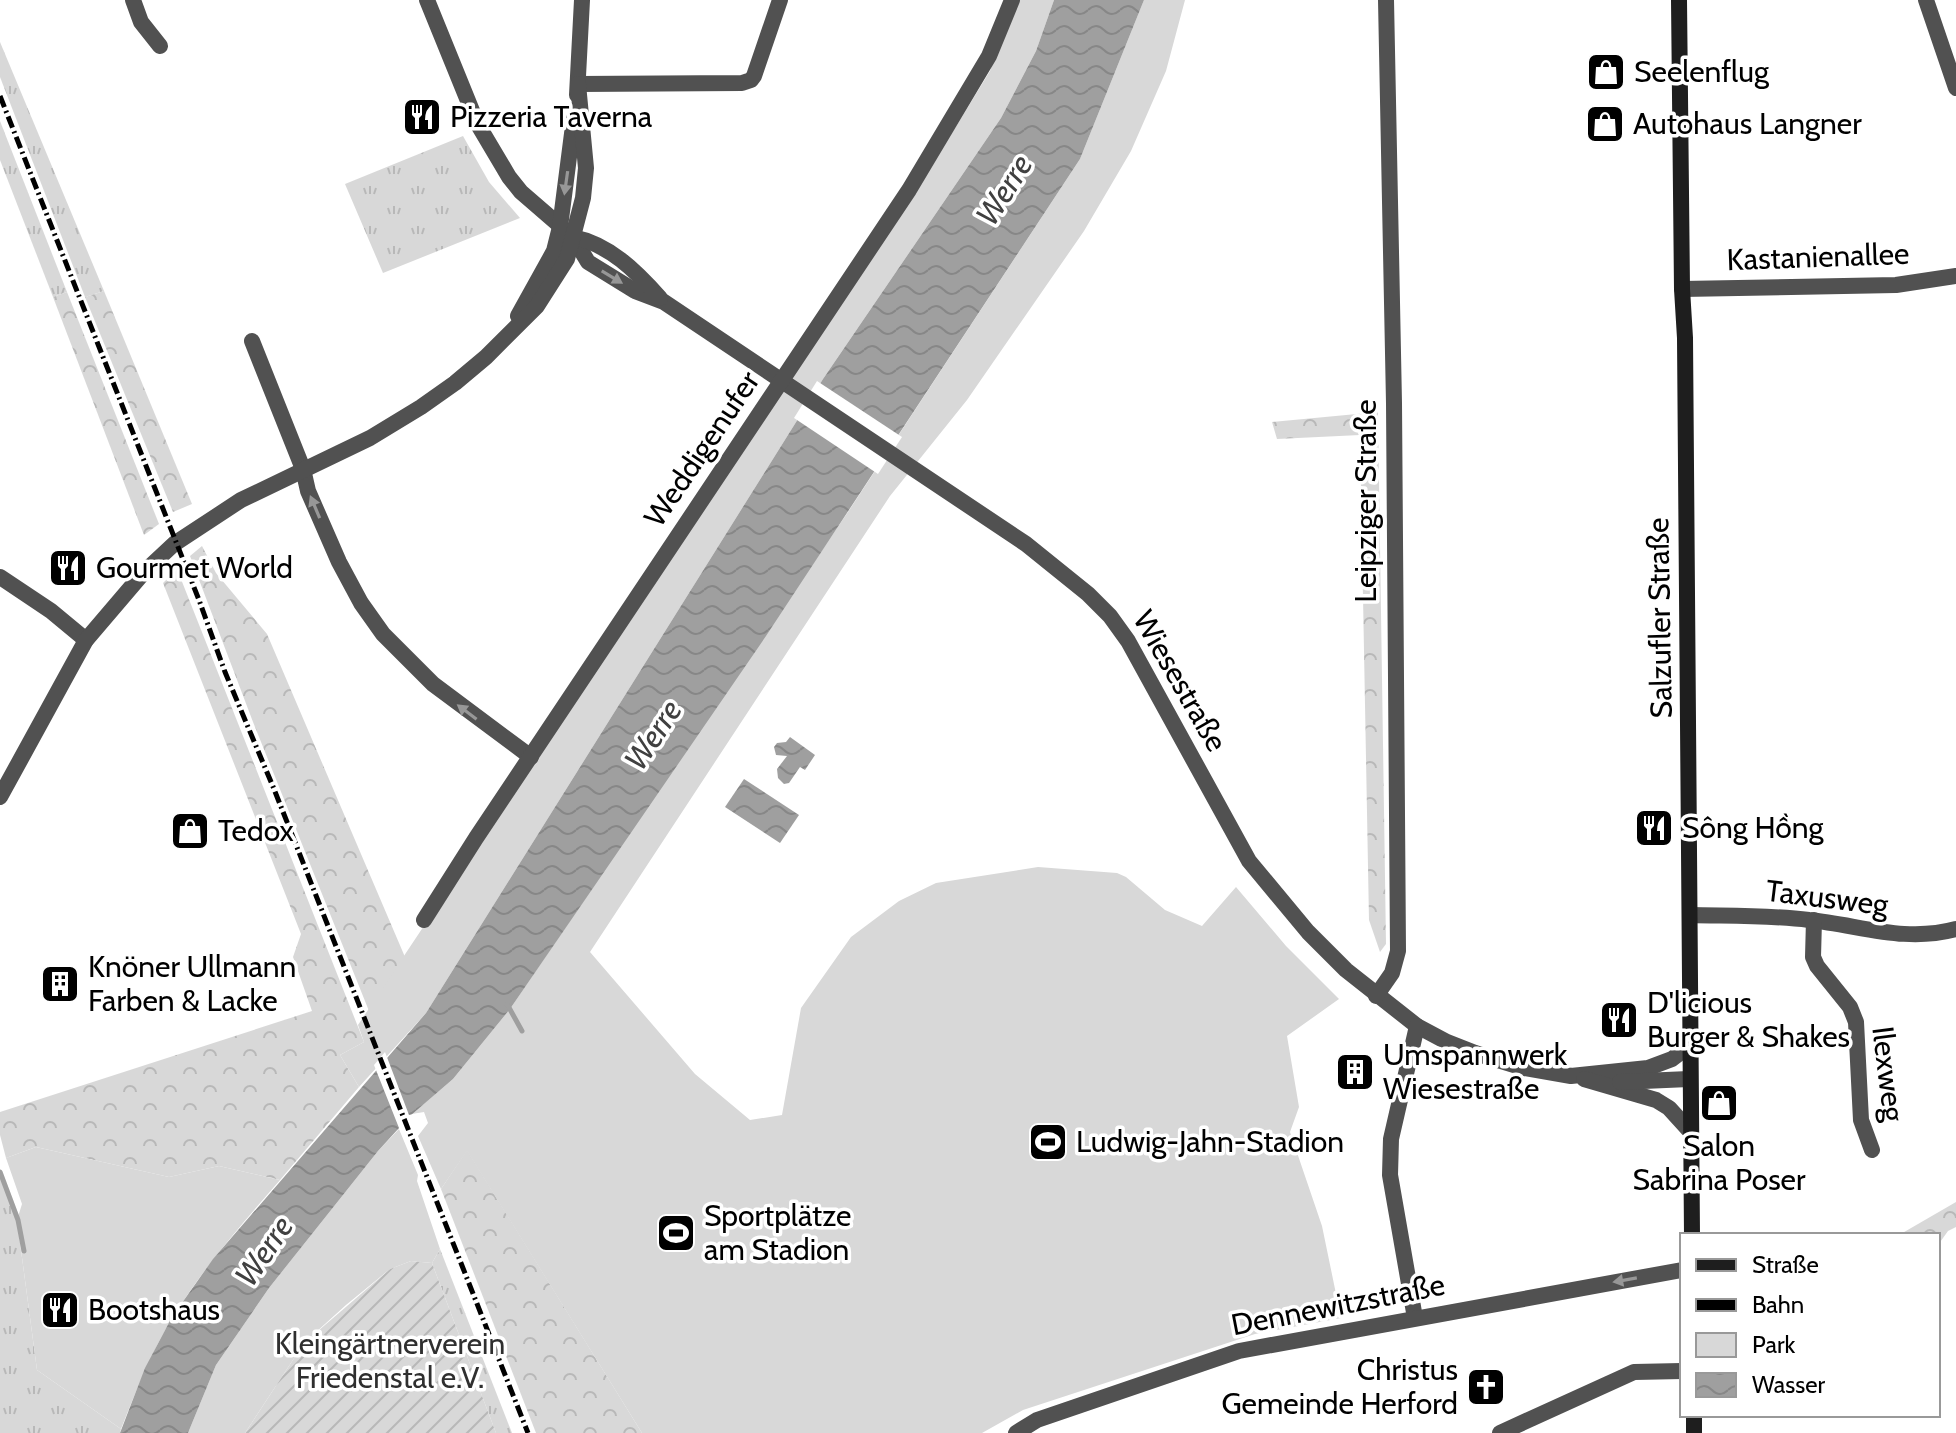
<svg xmlns="http://www.w3.org/2000/svg" width="1956" height="1433" font-family="Cabin,sans-serif">
<style>
.grass{fill:url(#grass-tufts)}
.forest{fill:url(#forest-crowns)}
.park{fill:#d8d8d8}
.garden{fill:url(#garden-furrows)}
.water{fill:url(#water-waves)}
.pier{fill:#fff}
.lines{fill:none;stroke-linecap:round;stroke-linejoin:round}
.stream{stroke:#9f9f9f;stroke-width:5}
.minor{stroke:#515151;stroke-width:16}
.secondary{stroke:#1e1e1e;stroke-width:16}
.rail{stroke:#000;stroke-width:5;stroke-dasharray:12 4 2 4;stroke-linecap:butt}
.oneway{fill:#979797}
.labels{text-anchor:middle;stroke-width:7;stroke-linejoin:round;paint-order:stroke}
.poi-label{font-size:30px;fill:#000;stroke:#fff;text-anchor:start}
.street-label{font-size:30px;fill:#000;stroke:#fff}
.park-label{font-size:30px;fill:#2f2f2f;stroke:#fff}
.water-label{font-size:32px;font-style:italic;fill:#404040;stroke:#fff}
</style>
<defs>
<pattern id="grass-tufts" width="24" height="20" patternUnits="userSpaceOnUse" patternTransform="scale(2)"><rect width="24" height="20" fill="#d8d8d8"/><path d="M3 7l-1-3M5 7V3M7 7l1-3M15 17l-1-3M17 17v-4M19 17l1-3" fill="none" stroke="#b8b8b8"/></pattern>
<pattern id="forest-crowns" width="20" height="18" patternUnits="userSpaceOnUse" patternTransform="scale(2)"><rect width="20" height="18" fill="#d8d8d8"/><path d="M2 6a3 3 0 1 1 6 0M12 15a3 3 0 1 1 6 0" fill="none" stroke="#b8b8b8"/></pattern>
<pattern id="garden-furrows" width="10" height="10" patternUnits="userSpaceOnUse" patternTransform="scale(2)"><rect width="10" height="10" fill="#d8d8d8"/><path d="M-1 1l2-2M0 10L10 0M9 11l2-2" fill="none" stroke="#b8b8b8"/></pattern>
<pattern id="water-waves" width="16" height="10" patternUnits="userSpaceOnUse" patternTransform="scale(2)"><rect width="16" height="10" fill="#9f9f9f"/><path d="M0 5q4-4 8 0t8 0" fill="none" stroke="#878787"/></pattern>
</defs>
<rect width="100%" height="100%" fill="#fff"/>
<!-- grass -->
<g class="grass">
<polygon points="0,42 104,291 85,297 0,77"/>
<polygon points="0,121 67,292 53,297 0,160"/>
<polygon points="463,136 489,182 520,218 383,273 345,184"/>
<polygon points="0,1175 17,1220 37,1370 121,1429 120,1433 0,1433"/>
<polygon points="440,1249 512,1433 496,1433 432,1263"/>
</g>
<!-- forest -->
<g class="forest">
<polygon points="104,291 192,504 173,512 85,297"/>
<polygon points="67,292 159,524 144,535 53,297"/>
<polygon points="1378,412 1386,944 1380,952 1369,920 1360,435 1277,439 1272,422"/>
<polygon points="202,546 216,573 267,634 405,957 369,1011 253,722 190,556"/>
<polygon points="177,569 364,1042 340,1055 359,1087 280,1180 219,1166 169,1177 36,1147 6,1158 0,1135 0,1112 312,1011 293,957 301,934 163,583"/>
<polygon points="467,1150 642,1433 536,1433 441,1189"/>
<polygon points="1956,1202 1956,1227 1948,1231 1938,1245 1938,1235 1899,1235"/>
</g>
<!-- park -->
<g class="park">
<polygon points="1015,0 1054,0 1036,51 1001,118 823,379 426,1013 359,1087 340,1055 364,1042 358,1025 957,125 990,71"/>
<polygon points="1144,0 1185,0 1166,71 1131,151 1084,231 967,400 890,496 590,952 695,1074 750,1120 782,1115 801,1008 851,937 899,901 936,883 1038,867 1117,873 1126,877 1165,910 1202,926 1236,887 1286,946 1339,999 1287,1036 1299,1107 1290,1132 1322,1226 1341,1318 1255,1334 1023,1410 982,1433 642,1433 467,1151 441,1189 418,1136 428,1123 424,1112 412,1114 453,1079 510,1009 848,512 1080,159"/>
<polygon points="399,1129 418,1175 417,1181 440,1249 432,1263 411,1261 390,1269 346,1305 304,1343 245,1433 188,1433 216,1365 269,1288 378,1151"/>
<path d="M36,1147L169,1177L219,1166L280,1180C242,1224 203,1268 173,1317C151,1352 136,1391 121,1429L37,1370L17,1220L22,1204L6,1158Z"/>
</g>
<!-- garden -->
<polygon class="garden" points="411,1261 432,1263 496,1433 245,1433 304,1343 390,1269"/>
<!-- water -->
<g class="water">
<polygon points="1054,0 1144,0 1080,159 766,636 510,1009 453,1079 410,1116 378,1151 269,1288 216,1365 188,1433 120,1433 145,1368 172,1317 213,1259 426,1013 823,379 1001,118 1036,51"/>
<polygon points="790,737 815,755 805,770 800,767 789,783 784,784 778,778 777,769 787,756 776,755 774,747 777,743 786,742"/>
<polygon points="744,779 799,815 780,843 725,807"/>
</g>
<!-- pier -->
<g class="pier">
<polygon points="817,381 902,437 878,474 794,418"/>
<polygon points="385,1052 409,1115 420,1113 401,1133 374,1065"/>
</g>
<g class="lines">
<!-- stream -->
<g class="stream">
<polyline points="507,1004 522,1031"/>
<polyline points="0,1172 18,1220 24,1251"/>
</g>
<!-- minor -->
<g class="minor">
<polyline points="133,0 141,22 160,46"/>
<polyline points="427,0 477,123 509,177 521,192 573,237 588,262 635,291 664,302 1026,544 1088,594 1110,616 1128,641 1249,861 1308,932 1346,970 1417,1026 1447,1042 1475,1053 1524,1068 1571,1076 1648,1068 1672,1059 1689,1046"/>
<polyline points="1926,0 1956,88"/>
<polyline points="578,84 742,83 751,80 754,76 780,0"/>
<polyline points="577,95 582,0"/>
<path d="M573,237C609,244 636,271 660,298"/>
<polyline points="1682,289 1896,285 1956,276"/>
<polyline points="518,316 554,251 560,227 574,118"/>
<polyline points="252,341 303,469 308,491 339,562 361,603 383,634 433,684 531,757"/>
<polyline points="0,577 51,611 86,640"/>
<polyline points="0,797 86,640 144,572 174,544 241,500 370,438 421,407 455,383 486,357 537,306 567,259 583,198 586,168 578,84"/>
<path d="M1690,915C1730,916 1769,915 1809,920C1860,925 1905,943 1956,929"/>
<polyline points="424,920 476,838 909,190 989,56 1012,0"/>
<polyline points="1814,920 1813,957 1817,966 1850,1007 1856,1022 1861,1120 1872,1150"/>
<polyline points="1376,996 1392,973 1398,951 1394,403 1386,0"/>
<polyline points="1584,1079 1656,1100 1669,1108 1689,1130"/>
<polyline points="1620,1082 1689,1079"/>
<polyline points="1415,1318 1390,1175 1391,1139 1417,1026"/>
<polyline points="1016,1433 1037,1420 1239,1351 1682,1270"/>
<polyline points="1500,1433 1634,1372 1682,1371"/>
</g>
<!-- secondary -->
<g class="secondary">
<polyline points="1679,0 1682,289 1685,338 1692,1235"/>
<polyline points="1694,1415 1694,1433"/>
</g>
<!-- rail -->
<polyline class="rail" points="0,96 199,600 225,672 274,789 528,1433"/>
</g>
<!-- one-way arrows -->
<defs><path id="oneway-solid" d="M-6-.8H1V-3.2L6.5 0L1 3.2V.8H-6Z" transform="scale(2)"/></defs>
<g class="oneway">
<use href="#oneway-solid" transform="translate(566 183) rotate(98)"/>
<use href="#oneway-solid" transform="translate(612 277) rotate(31)"/>
<use href="#oneway-solid" transform="translate(315 507) rotate(-113)"/>
<use href="#oneway-solid" transform="translate(467 712) rotate(-143)"/>
<use href="#oneway-solid" transform="translate(1625 1280) rotate(170)"/>
</g>
<!-- icons -->
<defs>
<g id="shop-square" transform="scale(2)"><rect x="-9" y="-9" width="18" height="18" rx="4" fill="#000" stroke="#fff"/><path d="M-5-2.5h2.3a2.7 3.5 0 0 1 5.4 0H5L5.5 6h-11ZM-1.5-2.5h3a1.5 2.3 0 0 0-3 0Z" fill="#fff"/></g>
<g id="restaurant-square" transform="scale(2)"><rect x="-9" y="-9" width="18" height="18" rx="4" fill="#000" stroke="#fff"/><path d="M-5-6h1v4h1v-4h1v4h1v-4h1v5L-1.5 .5V6h-2V.5L-5-1ZM5-6V6H3V1.5H1.5Q1.5-4 5-6Z" fill="#fff"/></g>
<g id="building-square" transform="scale(2)"><rect x="-9" y="-9" width="18" height="18" rx="4" fill="#000" stroke="#fff"/><path d="M-4-6H4V6H1V3H-1V6H-4ZM-2.5-4.3h1.7v1.8h-1.7ZM.8-4.3h1.7v1.8H.8ZM-2.5-1h1.7V.8h-1.7ZM.8-1h1.7V.8H.8Z" fill="#fff"/></g>
<g id="stadium-square" transform="scale(2)"><rect x="-9" y="-9" width="18" height="18" rx="4" fill="#000" stroke="#fff"/><path d="M0-5a6.5 5 0 1 0 0 10a6.5 5 0 1 0 0-10ZM-3.5-1.8h7v3.6h-7Z" fill="#fff"/></g>
<g id="church-square" transform="scale(2)"><rect x="-9" y="-9" width="18" height="18" rx="4" fill="#000" stroke="#fff"/><path d="M-1.2-6h2.4v3.5h3.3v2.4h-3.3V6h-2.4V-.1h-3.3v-2.4h3.3Z" fill="#fff"/></g>
</defs>
<g fill-rule="evenodd">
<use href="#shop-square" x="1606" y="72"/>
<use href="#restaurant-square" x="422" y="117"/>
<use href="#shop-square" x="1605" y="124"/>
<use href="#restaurant-square" x="68" y="568"/>
<use href="#restaurant-square" x="1654" y="828"/>
<use href="#shop-square" x="190" y="831"/>
<use href="#building-square" x="60" y="984"/>
<use href="#restaurant-square" x="1619" y="1020"/>
<use href="#building-square" x="1355" y="1072"/>
<use href="#shop-square" x="1719" y="1103"/>
<use href="#stadium-square" x="1048" y="1142"/>
<use href="#stadium-square" x="676" y="1233"/>
<use href="#restaurant-square" x="60" y="1310"/>
<use href="#church-square" x="1486" y="1387"/>
</g>
<g class="labels">
<!-- poi labels -->
<g class="poi-label">
<text x="1634" y="82">Seelenflug</text>
<text x="450" y="127">Pizzeria Taverna</text>
<text x="1633" y="134">Autohaus Langner</text>
<text x="96" y="578">Gourmet World</text>
<text x="1682" y="838">Sông Hồng</text>
<text x="218" y="841">Tedox</text>
<text x="88" y="977">Knöner Ullmann<tspan x="88" dy="34">Farben &amp; Lacke</tspan></text>
<text x="1647" y="1013">D'licious<tspan x="1647" dy="34">Burger &amp; Shakes</tspan></text>
<text x="1383" y="1065">Umspannwerk<tspan x="1383" dy="34">Wiesestraße</tspan></text>
<text x="1076" y="1152">Ludwig-Jahn-Stadion</text>
<text x="1719" y="1156" text-anchor="middle">Salon<tspan x="1719" dy="34">Sabrina Poser</tspan></text>
<text x="704" y="1226">Sportplätze<tspan x="704" dy="34">am Stadion</tspan></text>
<text x="88" y="1320">Bootshaus</text>
<text x="1458" y="1380" text-anchor="end">Christus<tspan x="1458" dy="34">Gemeinde Herford</tspan></text>
</g>
<!-- street labels -->
<g class="street-label">
<text transform="translate(1818 257) rotate(-2)" y="10">Kastanienallee</text>
<text transform="translate(702 449) rotate(-56)" y="10">Weddigenufer</text>
<text transform="translate(1366 501) rotate(-90)" y="10">Leipziger Straße</text>
<text transform="translate(1660 618) rotate(-91)" y="10">Salzufler Straße</text>
<text transform="translate(1180 681) rotate(60)" y="10">Wiesestraße</text>
<text transform="translate(1827 898) rotate(7)" y="10">Taxusweg</text>
<text transform="translate(1888 1074) rotate(83)" y="10">Ilexweg</text>
<text transform="translate(1338 1305) rotate(-11)" y="10">Dennewitzstraße</text>
</g>
<!-- park labels -->
<g class="park-label">
<text x="390" y="1354">Kleingärtnerverein<tspan x="390" dy="34">Friedenstal e.V.</tspan></text>
</g>
<!-- water labels -->
<g class="water-label">
<text transform="translate(1004 190) rotate(-58)" y="11">Werre</text>
<text transform="translate(653 735) rotate(-57)" y="11">Werre</text>
<text transform="translate(264 1251) rotate(-56)" y="11">Werre</text>
</g>
</g>
<!-- legend -->
<rect x="1680" y="1233" width="260" height="184" fill="#ffffff" stroke="#999999" stroke-width="2"/>
<rect x="1696" y="1259" width="40" height="12" fill="#1e1e1e" stroke="#999999" stroke-width="2"/>
<text x="1752" y="1273" font-size="24" fill="#000000">Straße</text>
<rect x="1696" y="1299" width="40" height="12" fill="#000000" stroke="#999999" stroke-width="2"/>
<text x="1752" y="1313" font-size="24" fill="#000000">Bahn</text>
<rect x="1696" y="1333" width="40" height="24" fill="#d8d8d8" stroke="#999999" stroke-width="2"/>
<text x="1752" y="1353" font-size="24" fill="#000000">Park</text>
<rect x="1696" y="1373" width="40" height="24" fill="url(#water-waves)" stroke="#999999" stroke-width="2"/>
<text x="1752" y="1393" font-size="24" fill="#000000">Wasser</text>
</svg>
